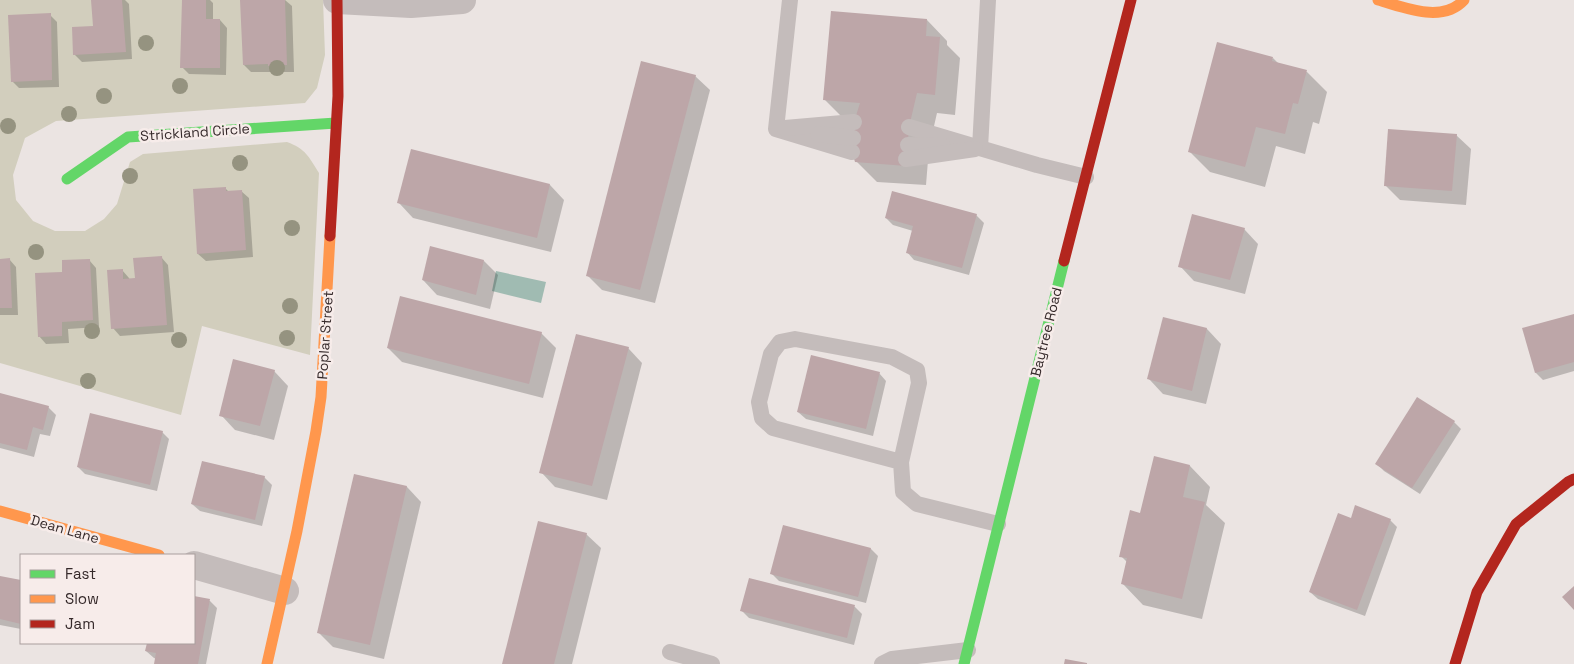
<svg xmlns="http://www.w3.org/2000/svg" width="1574" height="664" font-family="'Space Grotesk',sans-serif">
<style>
.green{fill:#d2cebd}
.water{fill:#a0bbb2}
.shadow{fill:#0003}
.building{fill:#bda6a8}
.lines{fill:none;stroke-linecap:round;stroke-linejoin:round}
.lane{stroke:#c4bcbb;stroke-width:16}
.street{stroke:#c4bcbb;stroke-width:28}
.fast{stroke:#63d668;stroke-width:11}
.slow{stroke:#ff974d;stroke-width:11}
.jam{stroke:#b3261e;stroke-width:11}
.tree{fill:#959380}
.labels{text-anchor:middle;stroke-width:5;stroke-linejoin:round;paint-order:stroke}
.street-label{font-size:14px;fill:#35292a;stroke:#f7ecea}
</style>
<rect width="100%" height="100%" fill="#ebe4e2"/>
<!-- green -->
<path class="green" d="M0,0H323L325,55L317,88L305,103L56,121L25,138L13,175L16,200L33,221L55,231H85L104,219L117,204L130,162L143,154L287,142C306,149 309,157 319,173L310,355L202,326L181,415L0,363Z"/>
<!-- water -->
<polygon class="water" points="496,271 546,282 541,303 492,291"/>
<!-- shadow -->
<g class="shadow">
<polygon points="93,0 125,0 129,4 132,59 82,62 74,54 95,27"/>
<polygon points="183,0 210,0 213,3 213,20 220,20 227,28 226,75 189,74 182,67"/>
<polygon points="260,0 285,0 292,6 294,72 251,72 244,65"/>
<polygon points="50,15 57,22 59,87 19,88 12,81"/>
<polygon points="927,20 947,41 947,45 960,58 955,115 937,113 929,148 926,185 877,182 856,161 845,120 824,99"/>
<polygon points="1273,58 1280,65 1307,72 1327,92 1319,124 1313,122 1305,154 1276,146 1265,187 1210,172 1189,151"/>
<polygon points="695,76 710,90 655,303 602,290 587,275"/>
<polygon points="1456,135 1471,149 1466,205 1400,200 1385,185"/>
<polygon points="550,185 564,200 551,252 413,218 399,203"/>
<polygon points="225,188 229,192 241,191 249,198 253,257 206,261 198,254"/>
<polygon points="976,215 984,223 969,275 914,260 907,252 913,231 893,225 886,218"/>
<polygon points="1244,229 1258,244 1245,294 1194,281 1180,266"/>
<polygon points="161,257 168,265 174,332 120,336 113,328 122,270 129,278 130,280 136,279"/>
<polygon points="9,259 16,267 18,315 0,315 0,260"/>
<polygon points="89,260 96,268 99,327 68,329 69,343 46,344 39,336 64,273"/>
<polygon points="484,261 498,275 490,309 437,295 423,280"/>
<polygon points="1574,315 1574,371 1543,380 1536,373 1524,329"/>
<polygon points="1164,319 1207,329 1221,344 1206,404 1163,394 1149,379"/>
<polygon points="541,333 556,348 543,398 402,362 388,348"/>
<polygon points="628,348 642,363 607,500 555,487 541,472"/>
<polygon points="274,371 288,386 274,440 235,430 221,415"/>
<polygon points="879,373 886,381 873,436 806,419 798,412"/>
<polygon points="0,394 48,407 56,415 50,436 40,434 34,457 0,448"/>
<polygon points="1454,422 1461,429 1420,494 1384,471 1377,464"/>
<polygon points="162,432 169,439 157,491 85,474 78,467"/>
<polygon points="1155,458 1190,466 1210,487 1206,505 1225,523 1202,619 1143,605 1123,584 1128,563 1121,556 1141,514"/>
<polygon points="355,475 407,487 421,502 384,659 333,647 318,632"/>
<polygon points="264,477 272,485 262,526 200,511 192,504"/>
<polygon points="1351,520 1390,520 1397,527 1365,616 1318,599 1310,592"/>
<polygon points="784,526 871,549 878,556 866,603 779,581 772,574"/>
<polygon points="586,534 601,548 572,664 504,664"/>
<polygon points="0,577 21,581 21,629 0,625"/>
<polygon points="750,580 855,607 862,614 854,645 749,618 742,611"/>
<polygon points="194,598 210,601 217,608 206,664 156,664 157,659 154,658 146,651 148,643 194,643"/>
</g>
<!-- building -->
<g class="building">
<polygon points="91,0 122,0 126,52 73,55 72,27 93,26"/>
<polygon points="182,0 206,0 206,19 220,19 220,68 180,68"/>
<polygon points="240,0 285,0 287,65 268,66 268,64 243,65"/>
<polygon points="831,11 927,19 926,36 940,37 935,95 917,93 909,127 906,166 855,162 852,152 854,122 860,103 823,100"/>
<polygon points="51,13 52,80 11,82 8,15"/>
<polygon points="1217,42 1273,57 1272,61 1307,70 1298,104 1293,103 1285,134 1256,127 1245,167 1188,152"/>
<polygon points="641,61 696,75 640,290 586,276"/>
<polygon points="1388,129 1457,134 1452,191 1384,186"/>
<polygon points="411,149 550,184 537,238 397,203"/>
<polygon points="226,187 226,191 242,190 246,250 197,254 193,189"/>
<polygon points="892,191 977,214 962,268 906,253 913,226 885,218"/>
<polygon points="1192,214 1245,228 1230,280 1178,267"/>
<polygon points="430,246 484,260 476,295 422,280"/>
<polygon points="162,256 167,325 111,329 107,270 123,269 123,279 135,278 133,258"/>
<polygon points="10,258 12,308 0,308 0,259"/>
<polygon points="90,259 93,320 62,322 62,336 38,337 35,273 62,272 62,260"/>
<polygon points="400,296 542,332 529,384 387,348"/>
<polygon points="1574,314 1574,362 1535,373 1522,328"/>
<polygon points="1163,317 1207,328 1192,391 1147,379"/>
<polygon points="576,334 629,347 592,486 539,473"/>
<polygon points="811,355 880,372 866,429 797,412"/>
<polygon points="233,359 275,370 260,426 219,416"/>
<polygon points="0,393 49,406 43,430 33,427 27,450 0,443"/>
<polygon points="1417,397 1455,421 1412,488 1375,464"/>
<polygon points="90,413 163,431 150,485 77,467"/>
<polygon points="1154,456 1190,465 1183,497 1205,502 1182,599 1121,584 1127,558 1119,557 1130,510 1140,513"/>
<polygon points="202,461 265,476 255,520 191,504"/>
<polygon points="354,474 407,486 370,645 317,633"/>
<polygon points="1355,505 1391,519 1357,610 1309,592 1338,513 1351,518"/>
<polygon points="538,521 587,533 554,664 502,664"/>
<polygon points="783,525 871,548 858,597 770,574"/>
<polygon points="0,576 21,580 21,624 0,619"/>
<polygon points="749,578 855,605 847,638 740,611"/>
<polygon points="1574,586 1574,610 1562,597"/>
<polygon points="194,596 210,599 198,664 154,664 156,653 145,651 147,643 194,643"/>
<polygon points="1065,659 1087,663 1087,664 1064,664"/>
</g>
<g class="lines">
<!-- lane -->
<g class="lane">
<polyline points="790,0 776,129 852,152"/>
<polyline points="909,127 1037,165 1086,177"/>
<polyline points="785,128 854,122"/>
<polyline points="818,134 853,138"/>
<polyline points="908,145 943,146"/>
<polyline points="980,148 988,0"/>
<polyline points="906,159 975,149"/>
<polyline points="901,462 773,428 762,418 759,402 771,354 780,342 795,339 892,357 917,370 919,383 901,462 903,492 917,504 998,524"/>
<polyline points="670,652 712,664"/>
<polyline points="882,664 892,659 968,650"/>
</g>
<!-- street -->
<g class="street">
<polyline points="337,0 411,4 462,0"/>
<polyline points="194,565 285,591"/>
</g>
<!-- fast -->
<g class="fast">
<polyline points="67,179 128,137 336,123"/>
<polyline points="964,664 1064,261"/>
</g>
<!-- slow -->
<g class="slow">
<path d="M1378,0C1404,7 1442,24 1464,0"/>
<polyline points="0,511 159,555"/>
<polyline points="267,664 297,531 316,431 321,397 330,236"/>
</g>
<!-- jam -->
<g class="jam">
<polyline points="330,236 338,96 337,0"/>
<polyline points="1064,261 1131,0"/>
<polyline points="1455,664 1477,592 1516,524 1568,482 1574,479"/>
</g>
</g>
<!-- trees -->
<g class="tree">
<circle cx="146" cy="43" r="8"/>
<circle cx="277" cy="68" r="8"/>
<circle cx="180" cy="86" r="8"/>
<circle cx="104" cy="96" r="8"/>
<circle cx="69" cy="114" r="8"/>
<circle cx="8" cy="126" r="8"/>
<circle cx="240" cy="163" r="8"/>
<circle cx="130" cy="176" r="8"/>
<circle cx="292" cy="228" r="8"/>
<circle cx="36" cy="252" r="8"/>
<circle cx="290" cy="306" r="8"/>
<circle cx="92" cy="331" r="8"/>
<circle cx="287" cy="338" r="8"/>
<circle cx="179" cy="340" r="8"/>
<circle cx="88" cy="381" r="8"/>
</g>
<g class="labels">
<!-- street labels -->
<g class="street-label">
<text transform="translate(195 132) rotate(-4)" y="5">Strickland Circle</text>
<text transform="translate(1046 332) rotate(-76)" y="5">Baytree Road</text>
<text transform="translate(325 335) rotate(-86)" y="5">Poplar Street</text>
<text transform="translate(65 529) rotate(16)" y="5">Dean Lane</text>
</g>
</g>
<!-- legend -->
<rect x="20" y="554" width="175" height="90" fill="#f7ecea" stroke="#a99e9d"/>
<rect x="30" y="570" width="25" height="8" fill="#63d668" stroke="#a99e9d"/>
<text x="65" y="579" font-size="15" fill="#35292a">Fast</text>
<rect x="30" y="595" width="25" height="8" fill="#ff974d" stroke="#a99e9d"/>
<text x="65" y="604" font-size="15" fill="#35292a">Slow</text>
<rect x="30" y="620" width="25" height="8" fill="#b3261e" stroke="#a99e9d"/>
<text x="65" y="629" font-size="15" fill="#35292a">Jam</text>
</svg>
